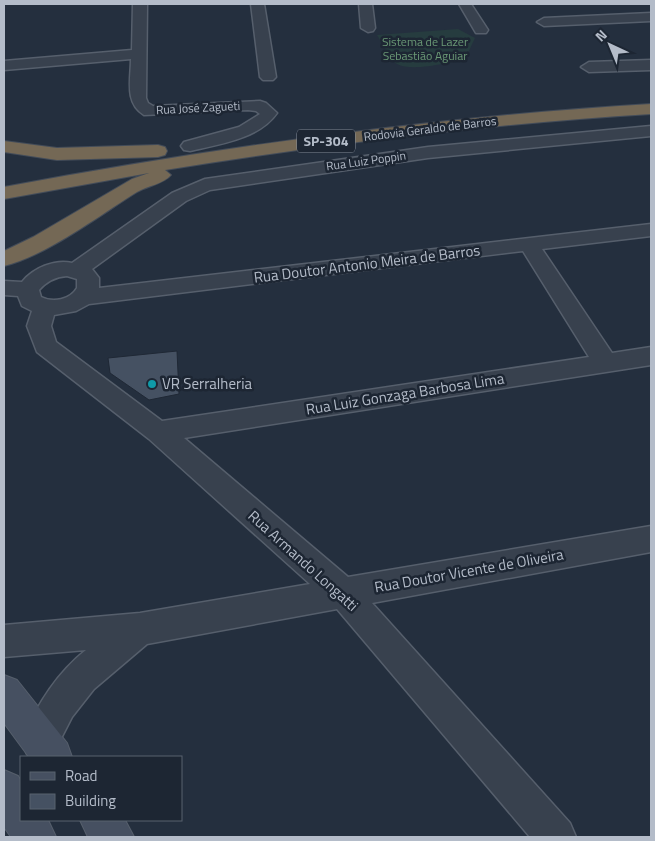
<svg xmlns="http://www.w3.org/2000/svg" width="655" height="841" font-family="'Titillium Web',sans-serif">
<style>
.green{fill:#263c3f}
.building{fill:#455162;stroke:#1f2835}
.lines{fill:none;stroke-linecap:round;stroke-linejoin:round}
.street-casing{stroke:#565f6c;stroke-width:3}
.secondary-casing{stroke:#565f6c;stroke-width:2}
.highway-casing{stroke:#434c59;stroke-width:2}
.street{fill:#38414e;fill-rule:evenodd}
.secondary{fill:#465061;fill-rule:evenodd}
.highway{fill:#746855;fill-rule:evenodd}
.culture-dot{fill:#0f9aa8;stroke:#1d2633;stroke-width:2}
.labels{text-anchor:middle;stroke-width:5;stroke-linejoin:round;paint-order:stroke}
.far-park-label{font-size:12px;fill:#6b9a76;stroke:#1d2633}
.far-street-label{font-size:12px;fill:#b4bcc9;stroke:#1d2633}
.shield{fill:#1d2633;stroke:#878f9c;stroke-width:1}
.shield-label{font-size:14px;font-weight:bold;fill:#b4bcc9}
.street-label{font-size:15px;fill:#b4bcc9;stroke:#1d2633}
.poi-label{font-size:15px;fill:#b4bcc9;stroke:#1d2633;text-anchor:start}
</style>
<rect width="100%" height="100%" fill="#242f3e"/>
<!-- green -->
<path class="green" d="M458,29L475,38L466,57C451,63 412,72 397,64C388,58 383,44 377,35Z"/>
<!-- building -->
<polygon class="building" points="177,351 179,394 149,400 110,373 108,358"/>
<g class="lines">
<!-- street casing -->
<g class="street-casing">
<g id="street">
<path d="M133,4H147L146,98L148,103L153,106L260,101L266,103L277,113C259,139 219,144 190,151L184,150L181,146L184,142L239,127L260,114L256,111L248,110L144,115C124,103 131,79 131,59L4,70V61L132,50Z"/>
<polygon points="251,4 264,4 276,77 273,80 263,80 260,77"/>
<polygon points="359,4 372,4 375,28 373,31 368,32 361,28"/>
<polygon points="459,4 471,4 488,30 486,33 476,33"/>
<polygon points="651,13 651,21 544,26 537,22 544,18"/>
<polygon points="651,60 651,70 589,72 581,67 589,62"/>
<path d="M651,126V136L428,158L210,190L186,201L92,269L99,278V288L651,224V236L542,249L612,353L651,347V365L184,438L348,577L651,526V552L372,603L570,823L576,837H530L337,609L147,644L94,689L72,717L53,754L45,757H35L27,754L22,741C36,706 56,674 86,650L4,657V625L140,613L310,584L149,439L37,352L27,326L32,311L22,306L18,296L4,295V281L22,282C33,268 55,259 72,263L172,193L205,179L428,147ZM523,251L589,357L162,421L56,342L51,326L54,315L76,311L89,304ZM67,276L77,279V288C70,300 53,303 41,297L39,290C47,281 55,277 67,276Z"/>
</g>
</g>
<!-- secondary casing -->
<g class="secondary-casing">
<g id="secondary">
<polygon points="4,675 17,680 67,743 72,757 29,757 4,723"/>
<polygon points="4,770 18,776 21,781 21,820 48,820 56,837 11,837 4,827"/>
<polygon points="80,820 125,820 134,837 88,837"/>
</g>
</g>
<!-- highway casing -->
<g class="highway-casing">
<g id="highway">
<path d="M651,104V114C488,124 326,144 165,170L171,175C164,184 147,186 137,192C100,215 46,256 4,266V251L33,237L132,179L149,173L4,199V187C218,147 433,117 651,104Z"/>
<polygon points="4,141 57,148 158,145 165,147 167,151 165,155 158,157 57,160 4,152"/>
</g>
</g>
<!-- street -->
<use href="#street" class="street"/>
<!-- secondary -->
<use href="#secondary" class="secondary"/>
<!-- highway -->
<use href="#highway" class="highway"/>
</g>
<!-- markers -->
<circle class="culture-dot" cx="152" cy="384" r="5"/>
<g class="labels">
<!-- far-park labels -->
<g class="far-park-label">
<text x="425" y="46">Sistema de Lazer<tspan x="425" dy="14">Sebastião Aguiar</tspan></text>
</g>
<!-- far-street labels -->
<g class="far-street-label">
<text transform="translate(198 108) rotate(-3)" y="4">Rua José Zagueti</text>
<text transform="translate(430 129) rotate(-7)" y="4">Rodovia Geraldo de Barros</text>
<text transform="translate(366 161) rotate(-8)" y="4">Rua Luiz Poppin</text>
</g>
<!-- shield labels -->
<rect class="shield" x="297" y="129.5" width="58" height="23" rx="4"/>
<g class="shield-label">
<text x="326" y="146">SP-304</text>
</g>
<!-- street labels -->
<g class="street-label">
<text transform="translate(367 264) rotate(-7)" y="5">Rua Doutor Antonio Meira de Barros</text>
<text transform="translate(405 394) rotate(-9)" y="5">Rua Luiz Gonzaga Barbosa Lima</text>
<text transform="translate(303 561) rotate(42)" y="5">Rua Armando Longatti</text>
<text transform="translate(469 571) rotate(-10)" y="5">Rua Doutor Vicente de Oliveira</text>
</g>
<!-- poi labels -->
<g class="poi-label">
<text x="162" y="389">VR Serralheria</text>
</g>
</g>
<!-- border -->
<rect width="655" height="841" fill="none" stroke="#b4bcc9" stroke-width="10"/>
<!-- legend -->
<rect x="20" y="756" width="162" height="65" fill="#1d2633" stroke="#59626f"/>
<rect x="30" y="772" width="25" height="8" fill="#465061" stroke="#59626f"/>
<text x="65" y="781" font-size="15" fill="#b4bcc9">Road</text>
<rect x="30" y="794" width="25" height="15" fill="#455162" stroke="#59626f"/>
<text x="65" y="806" font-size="15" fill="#b4bcc9">Building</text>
<!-- north arrow -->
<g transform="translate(610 45) rotate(316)" stroke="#1d2633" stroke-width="4" paint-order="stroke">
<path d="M0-4L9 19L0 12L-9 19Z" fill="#b4bcc9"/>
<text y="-8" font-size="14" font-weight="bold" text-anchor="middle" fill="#b4bcc9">N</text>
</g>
</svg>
